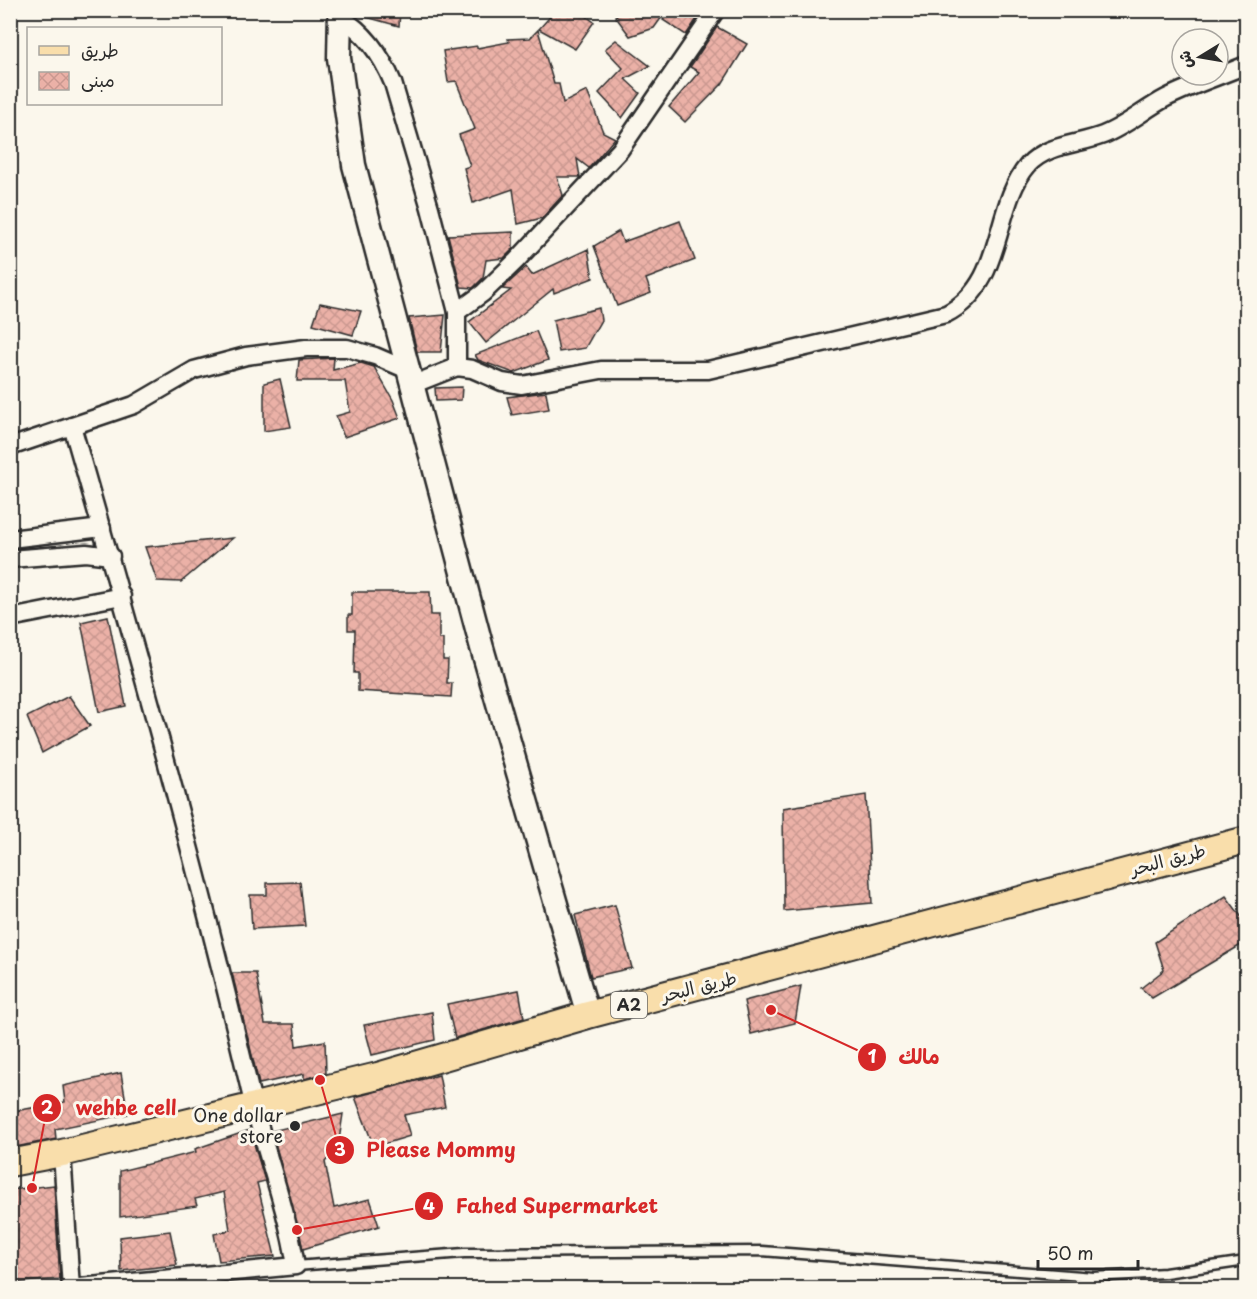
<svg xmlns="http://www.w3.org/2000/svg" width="1257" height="1299" font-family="'Playpen Sans','Playpen Sans Arabic',sans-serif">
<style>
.building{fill:url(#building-cross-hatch);stroke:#2b2b2b;stroke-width:1.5}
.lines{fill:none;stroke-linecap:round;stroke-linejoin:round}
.lane-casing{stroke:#2b2b2b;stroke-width:13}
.street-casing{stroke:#2b2b2b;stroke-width:21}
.secondary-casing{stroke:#2b2b2b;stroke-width:27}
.primary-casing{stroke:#2b2b2b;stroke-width:30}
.lane{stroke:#fbf7ec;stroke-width:8}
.street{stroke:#fbf7ec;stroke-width:16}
.secondary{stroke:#fbf7ec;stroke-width:22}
.primary{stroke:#f9deab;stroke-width:26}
.poi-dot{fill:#2b2b2b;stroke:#fbf7ec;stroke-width:2}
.labels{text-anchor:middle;stroke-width:6;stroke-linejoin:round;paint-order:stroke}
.shield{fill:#fbf7ec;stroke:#696865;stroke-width:1.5}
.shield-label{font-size:16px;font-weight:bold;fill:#2b2b2b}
.street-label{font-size:18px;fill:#2b2b2b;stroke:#fbf7ec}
.poi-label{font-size:18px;fill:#2b2b2b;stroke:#fbf7ec;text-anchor:end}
.leader{fill:none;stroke:#d62828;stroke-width:2}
.callout-dot{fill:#d62828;stroke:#fbf7ec;stroke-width:2}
.mark-label{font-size:18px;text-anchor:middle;font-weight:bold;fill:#fff}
.callout-label{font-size:20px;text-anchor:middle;font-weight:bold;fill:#d62828;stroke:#fbf7ec;stroke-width:6;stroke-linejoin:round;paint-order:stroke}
</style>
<defs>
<pattern id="building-cross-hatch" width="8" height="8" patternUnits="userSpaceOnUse" patternTransform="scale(1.5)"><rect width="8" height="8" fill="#ebb1a7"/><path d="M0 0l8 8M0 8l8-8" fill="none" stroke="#ca9890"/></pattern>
</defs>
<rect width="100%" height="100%" fill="#fbf7ec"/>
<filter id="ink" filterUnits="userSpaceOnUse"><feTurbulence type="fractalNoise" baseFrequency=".0167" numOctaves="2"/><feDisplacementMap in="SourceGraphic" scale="12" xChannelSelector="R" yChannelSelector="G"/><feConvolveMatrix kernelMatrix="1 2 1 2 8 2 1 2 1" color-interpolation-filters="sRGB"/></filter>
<g filter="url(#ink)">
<!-- building -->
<g class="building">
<polygon points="355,10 400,10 399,26 355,14"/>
<polygon points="556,10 578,10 594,22 575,49 539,29"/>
<polygon points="625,10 658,10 662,17 654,28 630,36 615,16"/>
<polygon points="670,10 703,10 686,35 663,20"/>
<polygon points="717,27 747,44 722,84 685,122 669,107 699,72 690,67"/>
<polygon points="538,30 554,84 559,84 563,103 587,91 603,132 615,138 589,168 577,159 580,177 557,177 563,195 542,218 518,224 513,189 473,203 464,168 470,166 459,135 475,129 456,81 448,82 443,51 477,46 477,48 509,42 508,39 530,38"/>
<polygon points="616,40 650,66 625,79 640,93 622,118 599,93 623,68 605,49"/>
<polygon points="680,221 695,260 646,279 651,293 617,306 594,246 619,231 623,242"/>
<polygon points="513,232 513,249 504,258 486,260 483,278 473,288 461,287 448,235"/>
<polygon points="588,249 593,278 554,293 553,289 486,343 469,322 511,290 502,289 526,267 532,275"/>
<polygon points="320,303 361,311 353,335 313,324"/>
<polygon points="599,308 601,320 585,348 559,352 553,320"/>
<polygon points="445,315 441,352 417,352 409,318"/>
<polygon points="536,331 548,360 514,373 478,360 475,355"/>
<polygon points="334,358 333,370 361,363 374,367 393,400 400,418 344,437 336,416 350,412 345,381 297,381 299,360"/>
<polygon points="280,379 291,427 264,431 264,383"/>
<polygon points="462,387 461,400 436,401 435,388"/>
<polygon points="546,392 549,409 512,415 507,397"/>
<polygon points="233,538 181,582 157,581 145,547"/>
<polygon points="352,592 430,592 431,615 439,615 439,639 443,639 443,660 448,660 447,683 452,683 451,697 358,691 358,673 354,673 355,630 348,630 348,615 352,615"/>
<polygon points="108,616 126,706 99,712 81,622"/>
<polygon points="69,696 90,726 42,753 27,717"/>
<polygon points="866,795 872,903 784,911 783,808"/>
<polygon points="300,882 305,926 252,929 250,895 267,895 267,883"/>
<polygon points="1226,896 1246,923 1246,942 1152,998 1141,988 1164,970 1155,942"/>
<polygon points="615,905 632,968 591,977 575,915"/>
<polygon points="232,973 256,973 265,1024 294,1024 296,1046 325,1041 326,1073 304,1079 304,1074 259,1084"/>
<polygon points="801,986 795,1023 751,1034 744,1001"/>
<polygon points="519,990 524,1018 455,1038 447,1004"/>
<polygon points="432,1012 435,1040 372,1055 364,1025"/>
<polygon points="121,1073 128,1114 55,1129 56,1139 10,1148 10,1112 65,1102 63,1086"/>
<polygon points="439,1075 445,1107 404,1115 410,1136 374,1147 355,1097"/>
<polygon points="343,1114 338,1147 325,1162 334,1208 370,1199 379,1226 303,1249 272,1131"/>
<polygon points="250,1130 265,1181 257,1183 275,1256 219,1261 214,1234 230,1230 224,1192 195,1199 197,1206 120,1217 120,1171 196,1152 195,1149"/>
<polygon points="54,1185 60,1279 10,1283 10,1190"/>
<polygon points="170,1231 177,1265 121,1271 120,1237"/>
</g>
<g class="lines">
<!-- lane casing -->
<g class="lane-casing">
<polyline id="lane" points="296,1266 464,1253 762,1251 1094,1277 1165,1273 1246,1261"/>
</g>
<!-- street casing -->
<g class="street-casing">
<g id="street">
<path d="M340,17C365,32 382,56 393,83L430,208L457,312"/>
<polyline points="457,367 457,312 483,293 516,261 620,150 716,10"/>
<path d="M414,384L457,367L472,369L502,382L522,385L601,370H708L946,314C1006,283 992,207 1028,165C1047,144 1078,145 1103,135C1126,126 1145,109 1166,98C1192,85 1220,76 1246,65"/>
<polyline points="10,447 134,405 194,370 246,356 306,348 347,348 375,356 410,371"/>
<polyline points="10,539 102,528"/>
<polyline points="10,559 86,553 111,556"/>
<polyline points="10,618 122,596"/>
<polyline points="62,1153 71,1288"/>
<path d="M70,1288L296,1266C286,1203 262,1144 248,1082C196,862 135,644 72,426"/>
</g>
</g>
<!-- secondary casing -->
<g class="secondary-casing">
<polyline id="secondary" points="340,10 339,58 354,165 482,648 588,1015"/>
</g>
<!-- primary casing -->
<g class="primary-casing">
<polyline id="primary" points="10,1163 62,1153 378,1076 588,1015 1246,840"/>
</g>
<!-- lane -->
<use href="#lane" class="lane"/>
<!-- street -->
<use href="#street" class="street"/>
<!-- secondary -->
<use href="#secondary" class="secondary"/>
<!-- primary -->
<use href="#primary" class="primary"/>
</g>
</g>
<!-- markers -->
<circle class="poi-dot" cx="295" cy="1126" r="6"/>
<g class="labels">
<!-- shield labels -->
<rect class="shield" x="611" y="992" width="36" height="26" rx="4.5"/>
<g class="shield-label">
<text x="629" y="1011">A2</text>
</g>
<!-- street labels -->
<g class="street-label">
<text transform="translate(1168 860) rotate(-15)" y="6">طريق البحر</text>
<text transform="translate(699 987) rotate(-14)" y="6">طريق البحر</text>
</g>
<!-- poi labels -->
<g class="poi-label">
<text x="283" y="1122">One dollar<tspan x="283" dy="21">store</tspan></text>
</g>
</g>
<!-- callouts -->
<path class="leader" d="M771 1010L872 1057M32 1188L47 1108M320 1080L340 1150M297 1230L429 1206"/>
<g class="callout-dot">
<circle cx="771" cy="1010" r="6"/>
<circle cx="32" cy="1188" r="6"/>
<circle cx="320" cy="1080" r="6"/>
<circle cx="297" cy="1230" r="6"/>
<circle cx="872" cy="1057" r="15"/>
<circle cx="47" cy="1108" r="15"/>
<circle cx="340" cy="1150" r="15"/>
<circle cx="429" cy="1206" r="15"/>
</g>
<g class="mark-label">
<text x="872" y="1063">1</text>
<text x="47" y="1114">2</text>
<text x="340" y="1156">3</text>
<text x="429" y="1213">4</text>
</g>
<g class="callout-label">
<text x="919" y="1064">مالك</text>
<text x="126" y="1115">wehbe cell</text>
<text x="441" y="1157">Please Mommy</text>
<text x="557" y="1213">Fahed Supermarket</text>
</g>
<!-- margin -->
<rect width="1257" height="1299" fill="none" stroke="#fbf7ec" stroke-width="36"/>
<rect x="18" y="18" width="1221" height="1263" fill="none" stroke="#2b2b2b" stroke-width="2" filter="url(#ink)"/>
<!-- legend -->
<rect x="27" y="27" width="195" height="78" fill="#fbf7ec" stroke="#a8a59f" stroke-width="1.5"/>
<rect x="39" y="46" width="30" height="9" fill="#f9deab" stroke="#a8a59f" stroke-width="1.5"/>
<text x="81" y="57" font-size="18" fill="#2b2b2b">طريق</text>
<rect x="39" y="72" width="30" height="18" fill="url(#building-cross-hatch)" stroke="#a8a59f" stroke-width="1.5"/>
<text x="81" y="87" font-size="18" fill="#2b2b2b">مبنى</text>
<!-- north arrow -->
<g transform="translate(1200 57) rotate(259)"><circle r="28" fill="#fbf7ec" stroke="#a8a59f" stroke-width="1.5"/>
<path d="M0-4.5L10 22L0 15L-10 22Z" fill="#2b2b2b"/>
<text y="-9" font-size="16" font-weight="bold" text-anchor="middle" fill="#2b2b2b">ش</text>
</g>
<!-- scale -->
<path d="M1038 1260v9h100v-9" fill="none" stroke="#2b2b2b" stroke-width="3"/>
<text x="1047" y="1260" font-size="18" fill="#2b2b2b" stroke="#fbf7ec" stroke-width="4.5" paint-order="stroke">50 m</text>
</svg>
